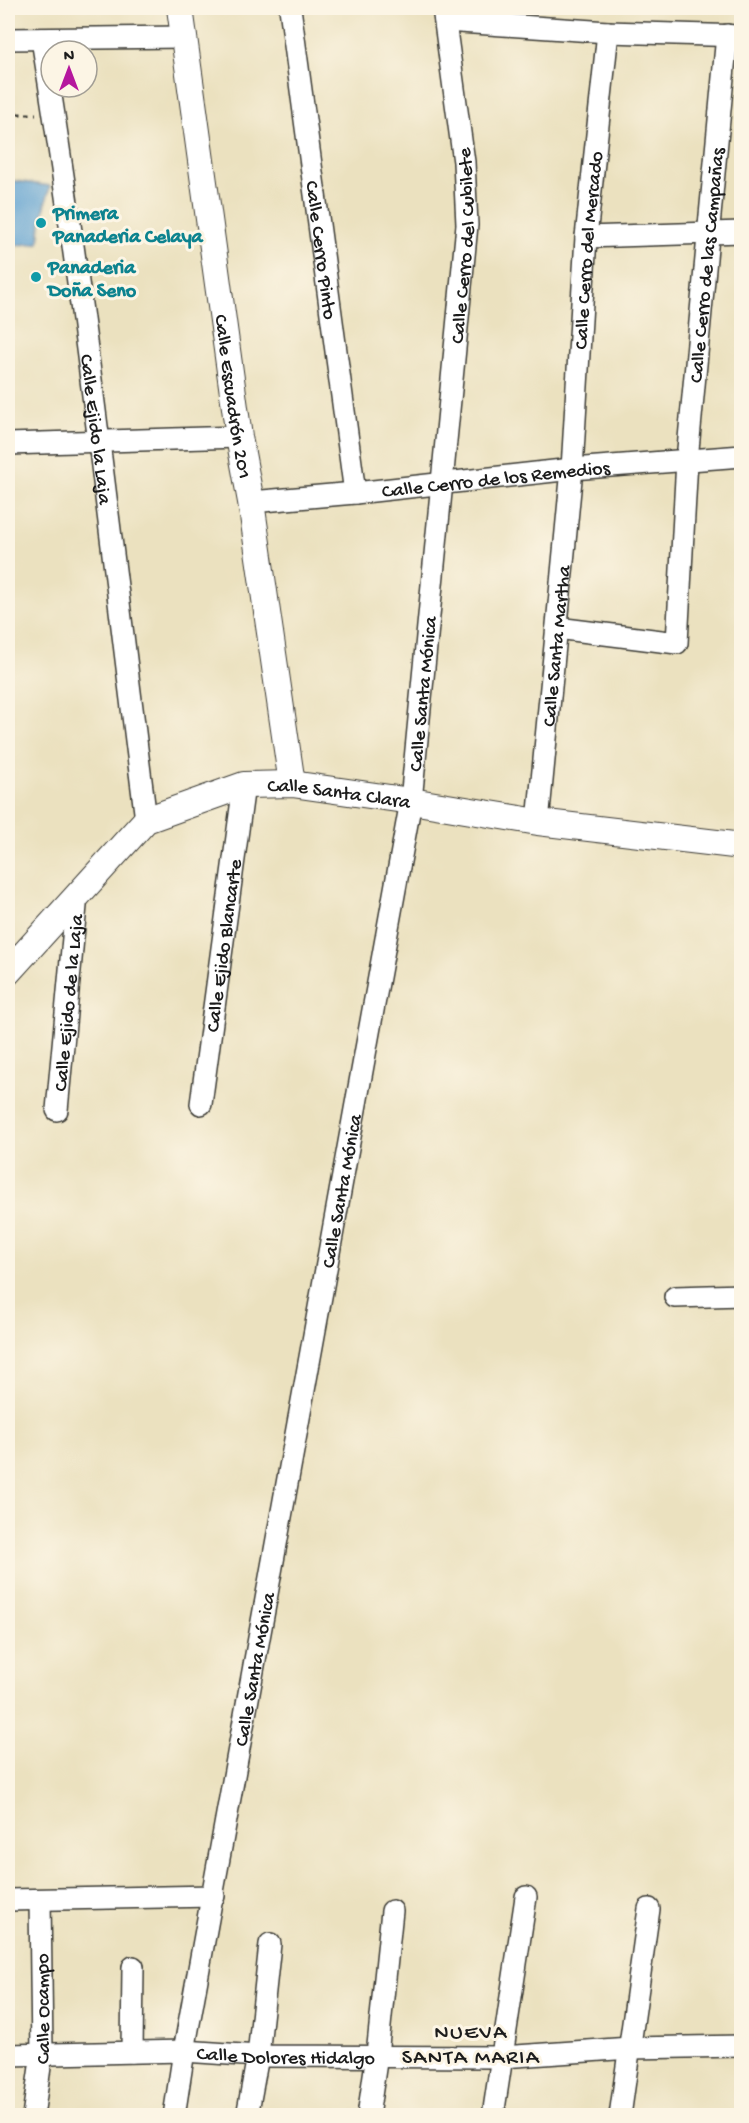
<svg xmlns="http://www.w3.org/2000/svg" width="749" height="2123" font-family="'Gochi Hand',sans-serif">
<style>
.water{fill:#5da0d1;stroke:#3c5e76;stroke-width:1.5}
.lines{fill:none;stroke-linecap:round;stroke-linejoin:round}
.minor-casing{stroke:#3b3a34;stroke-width:24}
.tertiary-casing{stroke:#3b3a34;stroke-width:28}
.path{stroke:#3b3a34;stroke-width:3;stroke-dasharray:4.5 4.5;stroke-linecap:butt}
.minor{stroke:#fff;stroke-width:21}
.tertiary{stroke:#fff;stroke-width:26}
.culture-dot{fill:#0f9aa8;stroke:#fcf5e5;stroke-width:2}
.labels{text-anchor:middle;stroke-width:6;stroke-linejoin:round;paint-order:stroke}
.culture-label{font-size:20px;font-weight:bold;fill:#0d838f;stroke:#fcf5e5;text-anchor:start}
.street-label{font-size:20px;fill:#1c1c1c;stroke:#fcf5e5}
.quarter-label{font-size:22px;letter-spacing:1.5px;fill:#1c1c1c;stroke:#fcf5e5}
</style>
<rect width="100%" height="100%" fill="#fcf5e5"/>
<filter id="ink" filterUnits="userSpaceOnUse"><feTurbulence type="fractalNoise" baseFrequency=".0167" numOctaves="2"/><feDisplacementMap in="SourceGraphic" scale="12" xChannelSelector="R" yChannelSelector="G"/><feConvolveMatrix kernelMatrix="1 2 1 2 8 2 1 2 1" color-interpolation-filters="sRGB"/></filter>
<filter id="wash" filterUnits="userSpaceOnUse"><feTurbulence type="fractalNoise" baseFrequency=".008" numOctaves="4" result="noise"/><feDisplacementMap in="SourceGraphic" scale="24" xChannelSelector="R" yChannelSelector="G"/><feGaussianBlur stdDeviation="1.35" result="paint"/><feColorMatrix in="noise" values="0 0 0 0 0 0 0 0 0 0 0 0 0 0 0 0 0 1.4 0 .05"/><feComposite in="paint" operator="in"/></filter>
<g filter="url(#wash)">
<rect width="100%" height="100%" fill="#ebe1bf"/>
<!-- water -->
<polygon class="water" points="8,180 50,186 41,223 39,243 8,246"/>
</g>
<g filter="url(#ink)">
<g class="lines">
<!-- minor casing -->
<g class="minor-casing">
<g id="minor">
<path id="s1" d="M290,8L355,493"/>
<polyline points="445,21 608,32 742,36"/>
<polyline points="8,39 184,37"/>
<path id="s2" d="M42,39C84,298 113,560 146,820"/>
<polyline points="586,237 742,232"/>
<polyline points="8,444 239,437"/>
<path id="s3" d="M251,502L355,493L572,469L742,456"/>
<path id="s4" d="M557,628L677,643L687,460L727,35"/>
<path id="s5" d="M538,822L572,469L586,237L608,32"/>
<path id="s6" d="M201,1104L244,785"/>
<path id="s7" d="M57,1110L77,895"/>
<polyline points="675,1297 742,1295"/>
<polyline points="8,1900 214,1896"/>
<polyline points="132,2052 133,1967"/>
<path id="s8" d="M8,2055L184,2051L258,2056L502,2057L630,2048L742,2046"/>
<path id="s9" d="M33,2116L42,2053L40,1900"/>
<path id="s10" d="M174,2116L184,2051L411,801L467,225L464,162L443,8"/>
<polyline points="247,2116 258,2056 270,1944"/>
<polyline points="368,2116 377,2055 392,1911"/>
<polyline points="493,2116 526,1897"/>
<polyline points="620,2116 649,1909"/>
</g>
</g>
<!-- tertiary casing -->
<g class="tertiary-casing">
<g id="tertiary">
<path id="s11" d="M180,8L239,437L251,502L292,784"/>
<path id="s12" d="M8,972L146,820L244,785L292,784L411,801L538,822L742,846"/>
</g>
</g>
<!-- path -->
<polyline class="path" points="8,114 36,114"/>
<!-- minor -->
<use href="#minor" class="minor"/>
<!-- tertiary -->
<use href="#tertiary" class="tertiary"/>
</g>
</g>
<!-- markers -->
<g class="culture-dot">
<circle cx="41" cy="223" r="6"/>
<circle cx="36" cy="277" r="6"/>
</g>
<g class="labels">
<!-- culture labels -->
<g class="culture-label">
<text x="53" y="219">Primera<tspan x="53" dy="23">Panaderia Celaya</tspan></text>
<text x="48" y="273">Panaderia<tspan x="48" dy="23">Doña Seno</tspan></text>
</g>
<!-- street labels -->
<g class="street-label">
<text dy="7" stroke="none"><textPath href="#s10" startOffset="1894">Calle Cerro del Cubilete</textPath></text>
<text dy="7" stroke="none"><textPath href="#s1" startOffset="244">Calle Cerro Pinto</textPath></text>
<text dy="7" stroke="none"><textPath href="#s5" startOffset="574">Calle Cerro del Mercado</textPath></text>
<text dy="7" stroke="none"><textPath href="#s4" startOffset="500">Calle Cerro de las Campañas</textPath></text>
<text dy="7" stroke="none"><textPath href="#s11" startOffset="392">Calle Escuadrón 201</textPath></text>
<text dy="7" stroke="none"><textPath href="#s2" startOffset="394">Calle Ejido la Laja</textPath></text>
<text dy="7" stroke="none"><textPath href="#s3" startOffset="246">Calle Cerro de los Remedios</textPath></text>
<text dy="7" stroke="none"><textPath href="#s5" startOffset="177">Calle Santa Martha</textPath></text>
<text dy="7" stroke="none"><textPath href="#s10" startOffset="1444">Calle Santa Mónica</textPath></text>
<text dy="7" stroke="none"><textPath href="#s12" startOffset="405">Calle Santa Clara</textPath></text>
<text dy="7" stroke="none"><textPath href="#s6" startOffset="160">Calle Ejido Blancarte</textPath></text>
<text dy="7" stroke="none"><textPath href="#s7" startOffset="108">Calle Ejido de la Laja</textPath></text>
<text dy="7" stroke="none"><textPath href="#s10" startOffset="940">Calle Santa Mónica</textPath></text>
<text dy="7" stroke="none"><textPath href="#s10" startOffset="454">Calle Santa Mónica</textPath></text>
<text dy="7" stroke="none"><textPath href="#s9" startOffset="108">Calle Ocampo</textPath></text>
<text dy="7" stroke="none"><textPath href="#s8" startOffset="278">Calle Dolores Hidalgo</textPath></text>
</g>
<!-- quarter labels -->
<g class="quarter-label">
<text x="471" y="2038">NUEVA<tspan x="471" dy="25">SANTA MARIA</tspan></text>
</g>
</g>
<!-- margin -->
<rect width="749" height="2123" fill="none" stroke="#fcf5e5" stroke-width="30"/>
<!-- north arrow -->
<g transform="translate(69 69)"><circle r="28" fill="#fcf5e5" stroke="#a29e95" stroke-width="1.5"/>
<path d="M0-4.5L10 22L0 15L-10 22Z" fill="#b5179e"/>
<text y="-9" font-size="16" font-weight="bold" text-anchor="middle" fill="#1c1c1c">N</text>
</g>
</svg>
